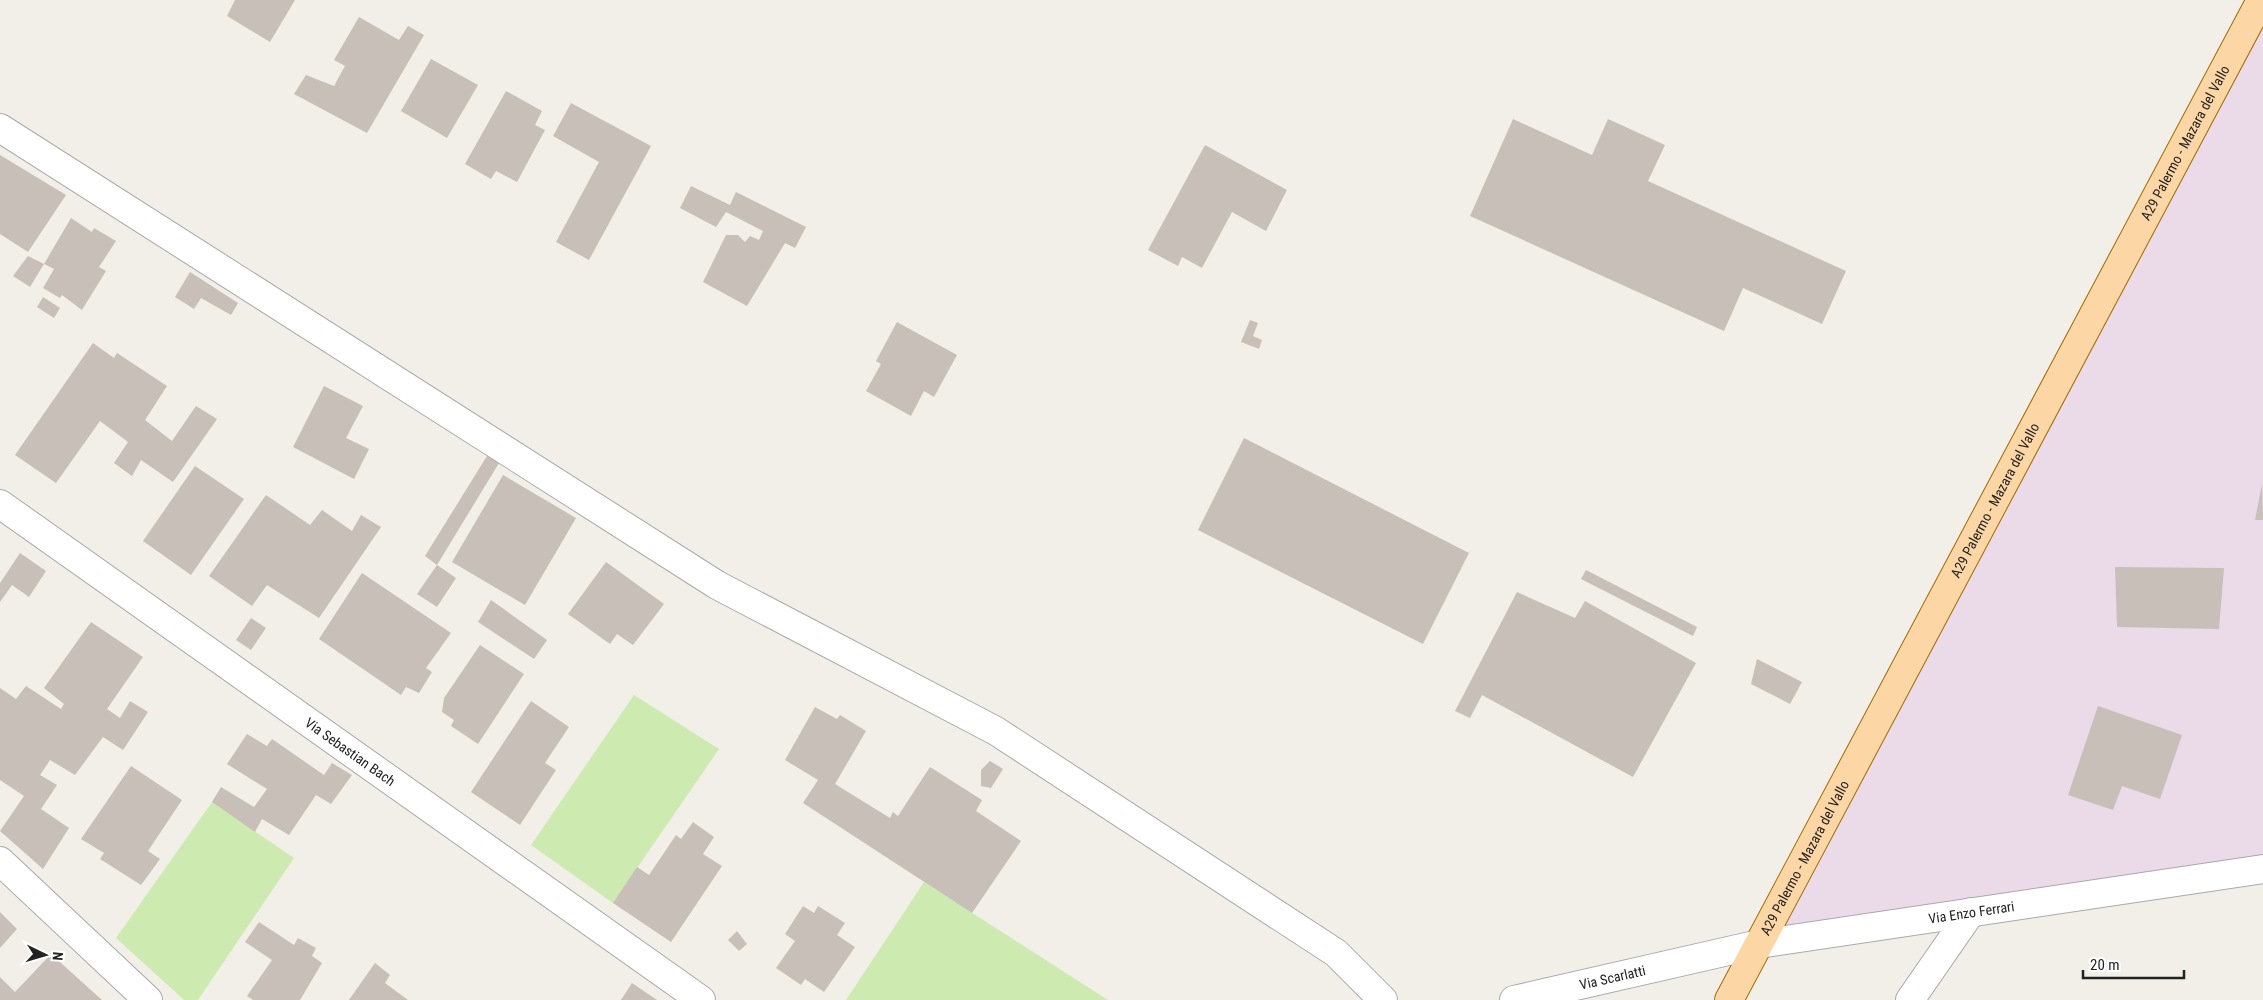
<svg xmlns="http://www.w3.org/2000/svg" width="2263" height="1000" font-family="'Roboto Condensed',sans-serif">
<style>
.industrial{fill:#ebdbe8}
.grass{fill:#cdebb0}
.building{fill:#c7bfb8}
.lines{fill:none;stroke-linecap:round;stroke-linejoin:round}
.street-casing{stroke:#a9a9a9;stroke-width:30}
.primary-casing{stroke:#a06b00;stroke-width:30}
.street{stroke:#fff;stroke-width:28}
.primary{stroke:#fcd6a4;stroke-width:28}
.labels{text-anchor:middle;stroke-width:5;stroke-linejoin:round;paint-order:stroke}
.street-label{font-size:14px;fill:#222;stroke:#fff}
</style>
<rect width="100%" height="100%" fill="#f2efe9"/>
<!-- industrial -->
<polygon class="industrial" points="2263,0 2263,869 1759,944"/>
<!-- grass -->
<g class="grass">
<polygon points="634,695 719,749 613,903 531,845"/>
<polygon points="212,802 294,858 198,1000 184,1000 116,938"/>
<polygon points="924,882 1108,1000 846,1000"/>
</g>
<!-- building -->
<g class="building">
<polygon points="235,0 295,0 270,42 227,16"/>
<polygon points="359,17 399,40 408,26 424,35 367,133 294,94 306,75 334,86 345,66 334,60"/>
<polygon points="431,59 478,85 447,138 401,111"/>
<polygon points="506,91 542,111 535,125 545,130 517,182 496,171 491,179 465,164"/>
<polygon points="571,103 651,146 589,260 556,242 599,162 553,136"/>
<polygon points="1513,119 1592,155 1608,119 1665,145 1648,181 1846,271 1822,324 1743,288 1724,331 1470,216"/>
<polygon points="1205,145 1287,190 1266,231 1232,212 1202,268 1182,257 1178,266 1148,250"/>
<polygon points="0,155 66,195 28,252 0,234"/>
<polygon points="691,186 730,205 736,192 806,227 795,248 785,243 747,306 703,282 726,235 738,235 745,242 750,236 759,240 763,231 726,212 716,227 680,208"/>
<polygon points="71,218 92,232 94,228 116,241 99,267 106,271 82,310 62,295 60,298 43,288 54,269 44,264"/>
<polygon points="28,256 44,264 30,287 13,276"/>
<polygon points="190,272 238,303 231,315 201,298 194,309 175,297"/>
<polygon points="43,297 60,308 54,318 37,307"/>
<polygon points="1250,320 1258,323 1253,336 1262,340 1259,349 1241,342"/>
<polygon points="897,322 957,355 934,397 924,391 911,416 866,391 881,364 876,361"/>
<polygon points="93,343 114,358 117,353 167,386 145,420 172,441 196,406 217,419 173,482 141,460 132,476 114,463 128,442 100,421 56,483 15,455"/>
<polygon points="324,386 363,406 346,438 369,449 354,479 293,447"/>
<polygon points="1244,438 1469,553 1423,644 1198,530"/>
<polygon points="487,456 499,463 437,565 456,578 437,607 417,594 437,565 425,556"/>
<polygon points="195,466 244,499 191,575 143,541"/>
<polygon points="503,475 576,518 525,605 452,562"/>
<polygon points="2262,484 2263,520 2255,520"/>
<polygon points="266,495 310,525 322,510 352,531 361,515 381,527 319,618 267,585 252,606 209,576"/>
<polygon points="20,553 46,571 29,597 12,585 0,602 0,583"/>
<polygon points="606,562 664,604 633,645 617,634 610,644 568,614"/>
<polygon points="2115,567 2224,568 2219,629 2117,627"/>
<polygon points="1586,570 1697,627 1693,636 1581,579"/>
<polygon points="362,573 451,633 426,668 432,672 419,693 406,687 401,695 319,639"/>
<polygon points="1517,592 1575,618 1585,601 1696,663 1633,777 1482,695 1470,718 1455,711"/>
<polygon points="491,600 547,640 534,659 478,622"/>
<polygon points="251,618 266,628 251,650 236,640"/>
<polygon points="91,622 143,657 107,709 120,718 130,701 148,712 123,750 103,737 75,775 50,760 40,775 57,785 41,809 69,828 43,869 0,831 24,796 0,780 0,688 16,699 26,686 61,709 64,704 44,688"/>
<polygon points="480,645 524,674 478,744 451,726 454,720 442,712 444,698"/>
<polygon points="1757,659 1802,682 1790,704 1751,684"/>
<polygon points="531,701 569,727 545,763 556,770 520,825 471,792"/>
<polygon points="2098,706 2182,735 2160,799 2122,786 2113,810 2068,795"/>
<polygon points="815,707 837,719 840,715 866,731 835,784 890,818 893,812 898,816 930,767 982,800 976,811 1021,841 972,913 803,803 818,780 785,760"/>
<polygon points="247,734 267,746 272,739 324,775 332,763 352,775 331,804 316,795 289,835 262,819 255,832 212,802 221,787 254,807 267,789 227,764"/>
<polygon points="990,761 1003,769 991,788 981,786 981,770"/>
<polygon points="131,766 182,800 148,851 160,859 141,885 100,859 104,853 81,839"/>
<polygon points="693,822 714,837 703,854 722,866 671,942 613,903 637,867 649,875 676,835 681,839"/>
<polygon points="803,906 814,913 818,906 845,923 837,935 855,947 824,992 805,979 801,985 776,968 795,941 785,934"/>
<polygon points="0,912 17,929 0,948"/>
<polygon points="259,922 294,945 298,938 316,948 312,956 322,963 300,1000 253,1000 247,996 272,960 245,942"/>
<polygon points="737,931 747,944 739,951 728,940"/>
<polygon points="51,954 102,1000 0,1000 0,977 15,992"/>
<polygon points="375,963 390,975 385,983 408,1000 349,1000"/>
<polygon points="632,983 657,1000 621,1000"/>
</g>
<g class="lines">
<!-- street casing -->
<g class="street-casing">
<g id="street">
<polyline points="0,128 717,585 996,731 1336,953 1383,1000"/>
<path id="s1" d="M0,504L701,1000"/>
<polyline points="0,861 148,1000"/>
<path id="s2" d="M1514,1000L1759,944L2263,869"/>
<polyline points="1910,1000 1971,912"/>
</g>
</g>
<!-- primary casing -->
<g class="primary-casing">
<g id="primary">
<path id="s3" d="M1729,1000L2261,0"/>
</g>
</g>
<!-- street -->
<use href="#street" class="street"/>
<!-- primary -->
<use href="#primary" class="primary"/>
</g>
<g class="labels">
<!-- street labels -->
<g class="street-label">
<text dy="5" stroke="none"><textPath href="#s3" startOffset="971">A29 Palermo - Mazara del Vallo</textPath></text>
<text dy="5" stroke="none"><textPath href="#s3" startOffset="566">A29 Palermo - Mazara del Vallo</textPath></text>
<text dy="5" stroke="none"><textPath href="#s1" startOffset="429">Via Sebastian Bach</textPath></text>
<text dy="5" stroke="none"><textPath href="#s3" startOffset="161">A29 Palermo - Mazara del Vallo</textPath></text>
<text dy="5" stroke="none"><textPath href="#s2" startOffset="466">Via Enzo Ferrari</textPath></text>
<text dy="5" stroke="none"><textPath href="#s2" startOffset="101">Via Scarlatti</textPath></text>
</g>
</g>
<!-- north arrow -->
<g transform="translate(45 955) rotate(95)" stroke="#ffffff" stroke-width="4" paint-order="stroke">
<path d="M0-4L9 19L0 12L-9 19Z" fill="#222222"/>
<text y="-8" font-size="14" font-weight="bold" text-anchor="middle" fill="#222222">N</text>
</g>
<!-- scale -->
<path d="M2083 970v8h101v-8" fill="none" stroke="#222222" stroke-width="2.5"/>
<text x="2090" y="970" font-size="15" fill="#222222" stroke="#ffffff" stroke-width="4" paint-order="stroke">20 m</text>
</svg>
